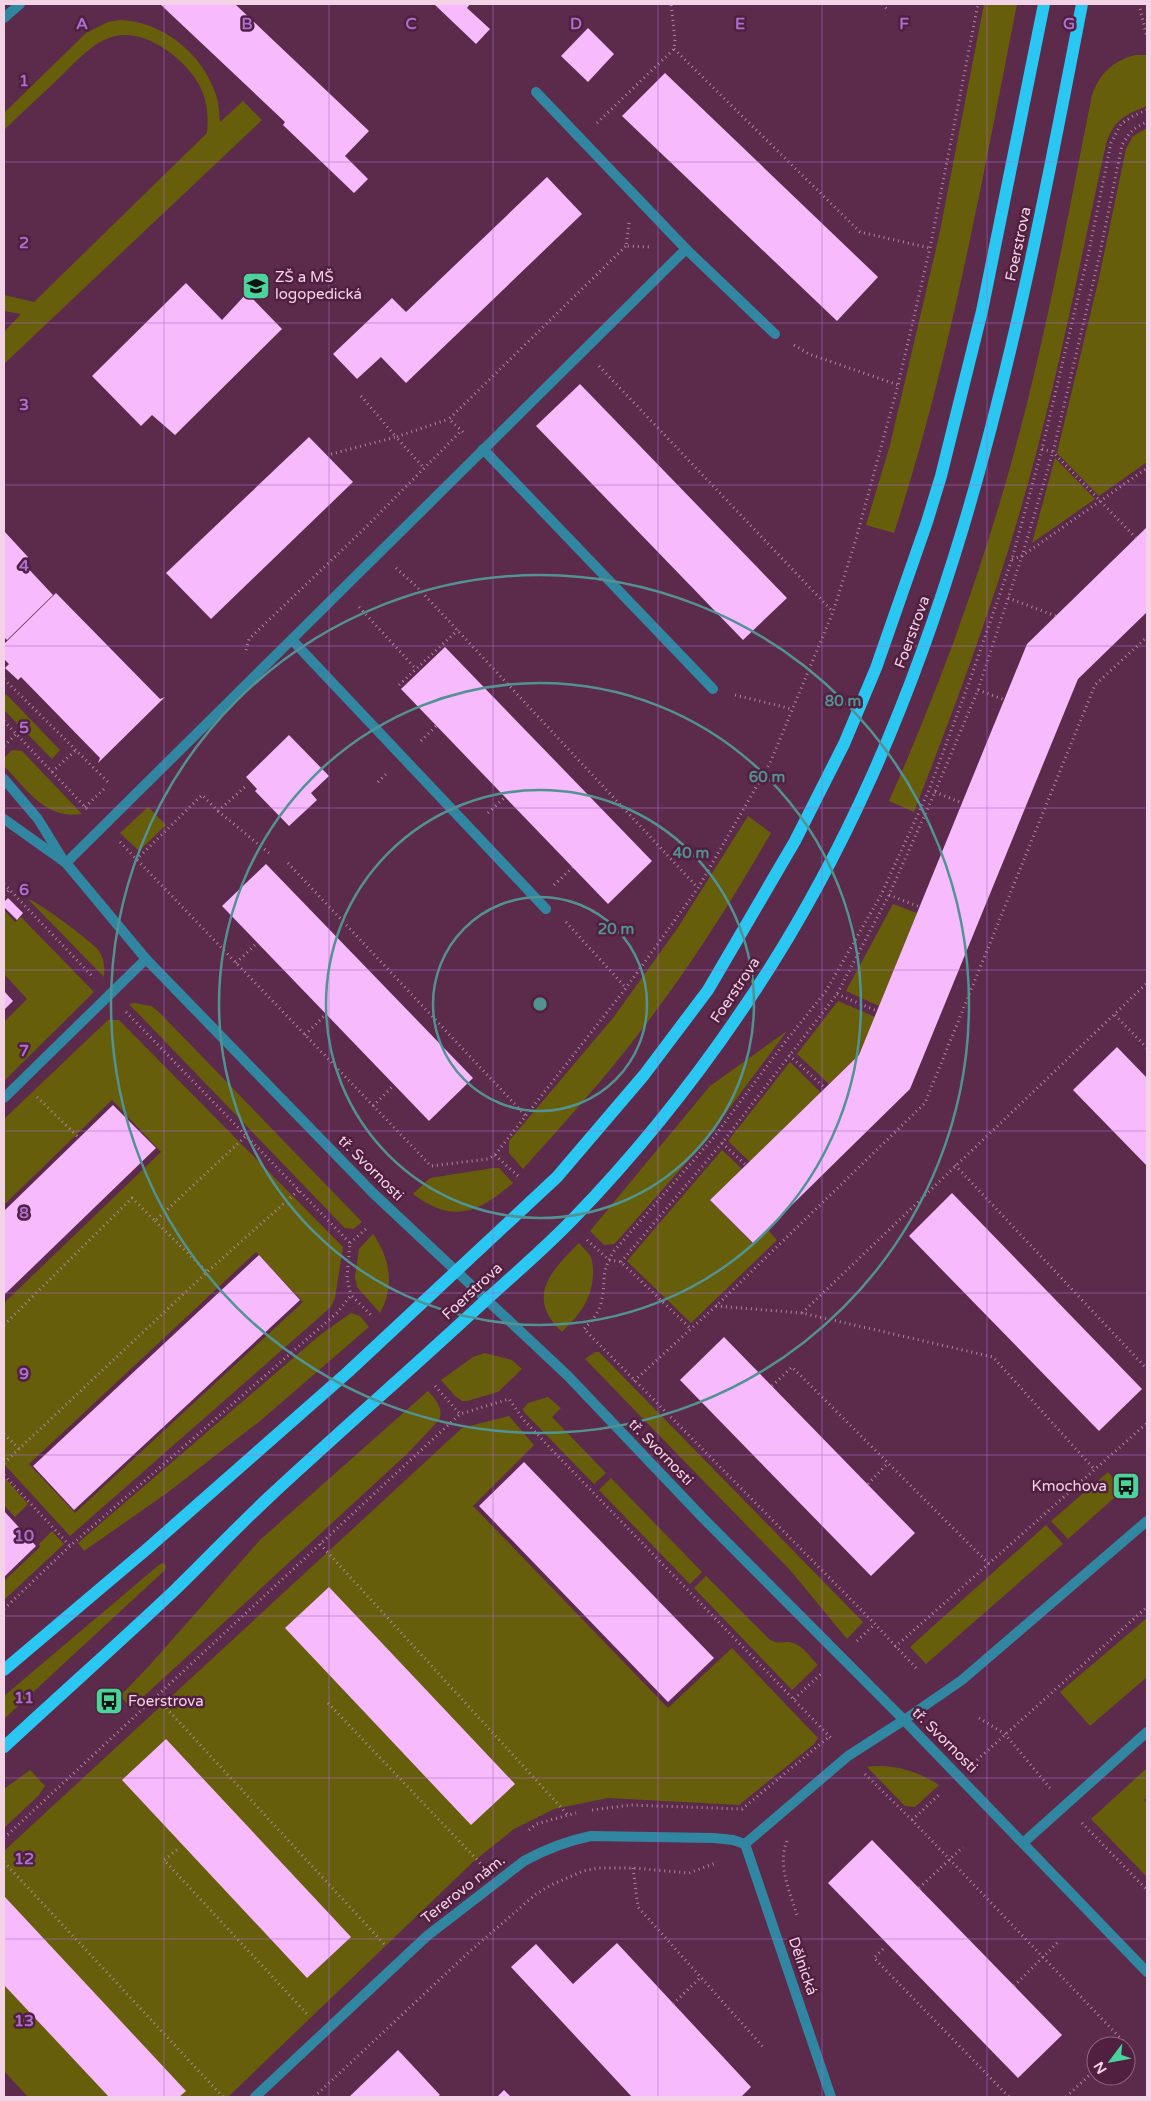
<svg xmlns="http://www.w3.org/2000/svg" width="1151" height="2101" font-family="'Varela Round',sans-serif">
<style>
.green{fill:#675e0b;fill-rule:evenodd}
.building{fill:#f6bafd}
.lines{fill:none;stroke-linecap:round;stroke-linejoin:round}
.path{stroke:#af869f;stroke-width:3;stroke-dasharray:1 4;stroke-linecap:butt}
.service{stroke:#3186a1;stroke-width:10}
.minor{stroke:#3186a1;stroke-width:10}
.tertiary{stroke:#3186a1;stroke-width:10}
.primary{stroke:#2ac7f3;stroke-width:12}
.grid{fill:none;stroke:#ab6fcf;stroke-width:1;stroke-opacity:0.55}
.ring{fill:none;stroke:#539292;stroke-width:2.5}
.labels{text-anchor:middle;stroke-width:5;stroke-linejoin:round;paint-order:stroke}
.street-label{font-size:15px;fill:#f3d3e6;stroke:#511f40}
.poi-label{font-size:15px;fill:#f3d3e6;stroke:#511f40;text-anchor:start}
.grid-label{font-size:16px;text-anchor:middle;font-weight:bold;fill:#ab6fcf;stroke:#511f40;stroke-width:5;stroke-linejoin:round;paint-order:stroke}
.centre{fill:#539292;stroke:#511f40;stroke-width:2.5}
.ring-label{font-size:15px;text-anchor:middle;font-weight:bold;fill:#539292;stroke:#511f40;stroke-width:5;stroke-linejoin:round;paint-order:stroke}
</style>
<rect width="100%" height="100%" fill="#5c2a4a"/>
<!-- green -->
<g class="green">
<path d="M984,4H1017C982,181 950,361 894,533L866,525L890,445L939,236Z"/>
<path d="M121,20C163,22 203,54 216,95C219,104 219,113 220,122L243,101L262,120L4,364V332L21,314L4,311V295L34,302L207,133C210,103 203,83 181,62C171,52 160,45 146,39C107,24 85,53 59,78C41,95 22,113 4,130V113L86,33L108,22Z"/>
<path d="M1135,55H1147V106C1124,115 1114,120 1106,144C1083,248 1063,352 1036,454C1004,576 960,694 914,812L889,801C937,693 977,584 1009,471C1044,348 1067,220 1092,95C1100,73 1113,61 1135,55Z"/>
<polygon points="1147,128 1147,462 1099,496 1057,453 1099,278 1126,149 1133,136"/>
<polygon points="1055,458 1095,499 1032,543"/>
<polygon points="6,694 60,750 52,759 4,710 4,697"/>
<path d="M12,750L22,751L82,814C45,820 27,789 4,766V758Z"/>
<polygon points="148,807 166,825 139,851 120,833"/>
<path d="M748,816L771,833C733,899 692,964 646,1024C608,1075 565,1122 523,1169L509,1153V1141L613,1018L677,929Z"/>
<path d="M28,899C36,900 94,943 99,951C104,958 105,969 104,977Z"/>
<polygon points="893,904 917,913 879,1006 846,991"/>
<polygon points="4,910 15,922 21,917 94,992 4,1081 4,1022 27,999 4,974"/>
<polygon points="838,1001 875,1017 859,1055 829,1084 797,1054"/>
<polygon points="134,1003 151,1006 158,1011 362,1222 353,1229 345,1228 340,1223 129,1004"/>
<path d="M108,1020H119L343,1247L335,1298L331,1307L70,1536L4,1464V1303L161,1152L112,1100L4,1205V1119ZM256,1252L303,1302L75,1513L29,1464Z"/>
<polygon points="787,1031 702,1145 618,1240 614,1244 604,1245 590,1231 710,1086"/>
<polygon points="790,1062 821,1093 750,1162 728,1141"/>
<polygon points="722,1150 742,1169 710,1200 752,1243 767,1229 777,1240 691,1323 627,1261"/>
<path d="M493,1168H499L513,1183C478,1213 453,1224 413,1194L430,1178Z"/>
<path d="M373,1234C390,1258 395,1286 380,1313L357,1287L355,1277L359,1249Z"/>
<path d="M579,1243C582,1247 587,1251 590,1255C593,1261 593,1268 593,1274C592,1300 579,1315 562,1332C525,1297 551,1271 579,1243Z"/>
<polygon points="351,1313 360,1316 369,1327 260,1421 167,1493 84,1551 78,1543 320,1335"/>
<polygon points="595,1352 599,1352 863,1622 847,1639 790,1570 585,1359"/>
<polygon points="485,1353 512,1360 522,1369 498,1392 467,1401 462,1401 455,1396 441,1380 473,1357"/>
<path d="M428,1391C436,1400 444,1409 439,1420L408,1453L131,1708L120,1696L149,1666L260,1540Z"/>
<polygon points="548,1397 561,1408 552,1417 606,1473 594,1484 524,1412 523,1409 528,1403"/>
<polygon points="509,1416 534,1445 473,1506 668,1708 732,1648 818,1738 814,1744 739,1805 608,1798 554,1809 514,1829 473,1862 228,2097 28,2097 4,2071 4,1851 462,1428"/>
<polygon points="1108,1472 1123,1490 1068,1539 1051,1521"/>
<polygon points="4,1477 28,1504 15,1517 4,1505"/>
<polygon points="611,1478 702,1572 690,1584 599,1490"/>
<polygon points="1046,1525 1063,1544 926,1664 910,1647"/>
<polygon points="52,1531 64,1544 4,1600 4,1581 40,1547 39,1544"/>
<polygon points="163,1563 166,1566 165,1570 4,1719 4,1696 160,1564"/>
<path d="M706,1576L769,1639C779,1646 783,1640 793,1643C802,1645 811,1658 818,1665L792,1690L694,1588Z"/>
<polygon points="1147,1618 1147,1677 1090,1726 1060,1692"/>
<path d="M874,1766C898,1765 919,1772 939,1785L915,1807L905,1806L867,1767Z"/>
<polygon points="1147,1768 1147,1797 1144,1800 1147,1803 1147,1877 1091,1819"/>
<polygon points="30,1770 45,1786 38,1796 4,1828 4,1789"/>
</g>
<!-- building -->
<g class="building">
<polygon points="160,4 235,4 369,131 345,156 368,179 354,193 283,125 285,122"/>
<polygon points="434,4 470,4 467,8 490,29 476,44"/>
<polygon points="588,28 614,54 588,82 561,56"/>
<polygon points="665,73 878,277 837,321 622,116"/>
<polygon points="547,177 582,214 406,383 381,357 357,379 333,354 392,298 406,312"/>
<polygon points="186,283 222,320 247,293 282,329 175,435 152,415 141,426 92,376"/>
<polygon points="580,384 787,598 743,640 536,426"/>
<polygon points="309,437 353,482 211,619 166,573"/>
<polygon points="1147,527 1147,612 1078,679 910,1089 753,1243 710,1200 859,1055 1027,644"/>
<polygon points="4,531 28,557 23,563 53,595 7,640 4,637"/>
<polygon points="56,593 160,699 165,697 98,763 100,758 21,677 18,680 5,668 9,664 4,659 4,644"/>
<polygon points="445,647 652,861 608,904 401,689"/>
<polygon points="289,735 329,776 311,793 317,800 289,826 255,791 257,789 246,777"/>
<polygon points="266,864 473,1078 429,1121 222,906"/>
<polygon points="8,898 23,913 17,920 4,907 4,902"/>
<polygon points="4,991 13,1001 4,1010"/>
<polygon points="1117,1047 1147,1078 1147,1166 1073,1090"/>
<polygon points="113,1105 156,1148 4,1295 4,1211"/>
<polygon points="952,1193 1142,1389 1099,1431 909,1236"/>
<polygon points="259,1255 300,1300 74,1510 33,1466"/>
<polygon points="724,1337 915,1533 871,1576 680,1380"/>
<polygon points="524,1462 714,1658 668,1702 479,1506"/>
<polygon points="4,1511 36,1546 4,1577"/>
<polygon points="329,1587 515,1784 471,1825 285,1628"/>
<polygon points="166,1739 351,1937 307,1978 122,1780"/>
<polygon points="872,1840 1062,2035 1018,2078 828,1883"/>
<polygon points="4,1896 186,2091 179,2097 109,2097 4,1985"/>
<polygon points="617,1943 751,2087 741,2097 632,2097 511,1967 536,1944 573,1984"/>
<polygon points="398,2050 440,2095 437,2097 349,2097"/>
<polygon points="504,2090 511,2097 497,2097"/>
</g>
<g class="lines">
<!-- path -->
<g class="path">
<polyline points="882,4 887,9"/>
<polyline points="1139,4 1147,38"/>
<polyline points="674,49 860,232 930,248"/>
<polyline points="597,123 674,49 675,39 671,4"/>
<polyline points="629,223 626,246 651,247"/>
<polyline points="794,345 809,354 898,385"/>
<polyline points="599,366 833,612"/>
<polyline points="361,396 396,437 449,419"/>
<polyline points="463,432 449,419 626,246"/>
<polyline points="1042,449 1053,452 1136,538"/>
<polyline points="331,454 396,437 424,468"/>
<polyline points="1012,559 1022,556 1147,468"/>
<polyline points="396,568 418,588 698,888"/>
<polyline points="1008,598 1056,616"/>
<polyline points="359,607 416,669"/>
<polyline points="246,650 249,639 362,531 462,430"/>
<polyline points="4,679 109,783"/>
<polyline points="399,685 458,630"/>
<polyline points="978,690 1005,700"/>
<polyline points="735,695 792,709"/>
<polyline points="4,721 87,809"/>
<polyline points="421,741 436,726"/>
<polyline points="4,746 16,734"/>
<polyline points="52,772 76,750"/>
<polyline points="378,782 387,773"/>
<polyline points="935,792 962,803"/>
<polyline points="85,807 104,789"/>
<polyline points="218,811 269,853"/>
<polyline points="488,813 505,797"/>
<polyline points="120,842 431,1166 488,1159 495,1155 626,988 698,888 770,763 833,612 856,539 898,385 930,248 978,4"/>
<polyline points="136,860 202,795 218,811 246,786"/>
<polyline points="288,863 526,1116"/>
<polyline points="4,884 94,978"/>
<polyline points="554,885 573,867"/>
<polyline points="4,895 9,890"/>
<polyline points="889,895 920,907"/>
<polyline points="566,922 626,988"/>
<polyline points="236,963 257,943"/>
<polyline points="837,994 877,1011"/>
<polyline points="126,1012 350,1243 347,1278 351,1295"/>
<polyline points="1115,1015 1147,1048"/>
<polyline points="305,1035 326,1014"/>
<polyline points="789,1055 825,1088"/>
<polyline points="37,1097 79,1138"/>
<polyline points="373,1106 394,1085"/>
<polyline points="722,1143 746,1165"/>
<polyline points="495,1155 518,1176"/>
<polyline points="955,1165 1147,1369"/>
<polyline points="155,1221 207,1272"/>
<polyline points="587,1240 609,1260 621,1262 691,1329"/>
<polyline points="350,1243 367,1228"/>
<path d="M621,1262L722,1143L837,994L889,895L935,792L978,690L1022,556L1053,452L1100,253L1122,145C1129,133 1134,127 1147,122"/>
<polyline points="716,1306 802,1313 993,1357 1094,1469"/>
<polyline points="802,1313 1147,983"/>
<polyline points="4,1325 132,1198 155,1221 246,1136"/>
<polyline points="634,1381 716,1306 925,1103 1095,685 1147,637"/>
<polyline points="435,1386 460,1414"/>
<polyline points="772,1386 792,1367 989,1564"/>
<polyline points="4,1434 19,1449"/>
<polyline points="4,1463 207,1272 299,1190"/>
<polyline points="4,1475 70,1546"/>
<polyline points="868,1484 888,1463"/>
<polyline points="320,1544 567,1814"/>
<polyline points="4,1609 70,1546 338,1312 351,1295 372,1316"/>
<polyline points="857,1641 875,1624"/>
<polyline points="895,1647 1147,1423"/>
<path d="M916,1668L875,1624L584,1329C591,1322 598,1314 601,1303C607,1281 599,1275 614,1251L714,1137L782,1046L826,991L881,895L929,790L970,680L1012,559L1042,449L1089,251L1111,143L1121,124L1133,116L1147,110"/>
<polyline points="156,1697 384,1944"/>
<polyline points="794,1699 823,1672"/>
<polyline points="328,1703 481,1864"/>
<polyline points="979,1718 1005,1734 1050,1788"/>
<polyline points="977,1760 1147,1607"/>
<polyline points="865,1774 912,1820 1124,2042 1120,2046"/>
<polyline points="592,1810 631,1805 742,1809 830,1736"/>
<polyline points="912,1820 941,1793"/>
<polyline points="1082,1823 1147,1890"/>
<polyline points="529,1830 536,1824 576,1813"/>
<polyline points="4,1838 460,1414 509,1399 523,1419 551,1449 831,1738"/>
<path d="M787,1841C777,1865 790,1892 797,1915"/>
<polyline points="177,1850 164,1860 308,2015"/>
<polyline points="4,1862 223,2097"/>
<polyline points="633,1868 638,1907 764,2048"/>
<polyline points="919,1888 963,1847"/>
<polyline points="883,1949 874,1958 1009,2097"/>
<polyline points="1014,1986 1059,1941"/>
<polyline points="673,2004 701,1977"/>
<polyline points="314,2097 468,1953 536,1894 551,1885 583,1871 599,1868 633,1868 689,1873 716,1863"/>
<polyline points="1066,2097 1096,2069"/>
</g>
<!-- service -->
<polyline class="service" points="4,18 20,4"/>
<!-- minor -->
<g class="minor">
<polyline points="686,249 775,334"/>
<polyline points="483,449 713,689"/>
<polyline points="292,640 546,909"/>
<polyline points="66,863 686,249 536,92"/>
<polyline points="4,1098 146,959"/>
<polyline points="1023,1843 1147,1732"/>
<polyline points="745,1844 848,1756 904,1720 1147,1972"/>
<polyline points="745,1844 831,2097"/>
<path d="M255,2097L427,1936L524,1861C546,1849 566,1841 591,1836L714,1838L733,1840L745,1844"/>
</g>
<!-- tertiary -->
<g class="tertiary">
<polyline points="4,779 38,819 62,858"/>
<polyline points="4,819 66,863 146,959 373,1193 568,1376 703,1518 904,1720 962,1680 1147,1521"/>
</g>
<!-- primary -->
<g class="primary">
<polyline points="4,1670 147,1549 348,1372 557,1177 644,1075 708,990 795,841 844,744 876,668 927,522 941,476 982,311 1044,4"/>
<path d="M4,1747C61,1694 120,1642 176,1589C207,1559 236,1528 267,1499C340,1431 415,1366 487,1299C516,1273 546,1247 573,1219C634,1156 691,1085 740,1013C946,714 1015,353 1082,4"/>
</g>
</g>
<!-- grid -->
<path class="grid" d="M164,4V2097M329,4V2097M493,4V2097M658,4V2097M822,4V2097M987,4V2097M4,162H1147M4,323H1147M4,485H1147M4,646H1147M4,808H1147M4,970H1147M4,1131H1147M4,1293H1147M4,1455H1147M4,1616H1147M4,1778H1147M4,1939H1147"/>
<!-- distance rings -->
<g class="ring">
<circle cx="540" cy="1004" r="107"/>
<circle cx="540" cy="1004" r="214"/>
<circle cx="540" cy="1004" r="321"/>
<circle cx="540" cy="1004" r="429"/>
</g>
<!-- icons -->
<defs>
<g id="school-square" transform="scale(1.4375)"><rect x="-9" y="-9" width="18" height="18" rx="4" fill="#4ad49c" stroke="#511f40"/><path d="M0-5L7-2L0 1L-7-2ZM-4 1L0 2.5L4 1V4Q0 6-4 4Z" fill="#111"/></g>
<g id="bus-square" transform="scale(1.4375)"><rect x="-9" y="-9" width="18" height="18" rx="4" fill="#4ad49c" stroke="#511f40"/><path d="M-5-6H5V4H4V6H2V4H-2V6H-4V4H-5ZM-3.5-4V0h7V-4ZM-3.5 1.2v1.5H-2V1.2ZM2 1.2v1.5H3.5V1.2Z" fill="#111"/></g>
</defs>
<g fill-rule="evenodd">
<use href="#school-square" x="256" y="286"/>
<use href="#bus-square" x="1126" y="1486"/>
<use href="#bus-square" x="109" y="1701"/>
</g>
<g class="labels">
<!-- street labels -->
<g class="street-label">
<text transform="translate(1018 244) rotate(-78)" y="5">Foerstrova</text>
<text transform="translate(912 632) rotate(-70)" y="5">Foerstrova</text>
<text transform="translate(735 990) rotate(-56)" y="5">Foerstrova</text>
<text transform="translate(371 1168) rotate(45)" y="5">tř. Svornosti</text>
<text transform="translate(472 1291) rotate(-43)" y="5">Foerstrova</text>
<text transform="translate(661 1452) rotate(46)" y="5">tř. Svornosti</text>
<text transform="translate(945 1740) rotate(45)" y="5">tř. Svornosti</text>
<text transform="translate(463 1889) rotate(-38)" y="5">Tererovo nám.</text>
<text transform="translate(803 1966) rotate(71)" y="5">Dělnická</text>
</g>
<!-- poi labels -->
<g class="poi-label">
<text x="275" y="282">ZŠ a MŠ<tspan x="275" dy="17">logopedická</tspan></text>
<text x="1107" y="1491" text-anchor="end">Kmochova</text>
<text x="128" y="1706">Foerstrova</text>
</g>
</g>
<g class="grid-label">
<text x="82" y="29">A</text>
<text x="247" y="29">B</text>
<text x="411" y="29">C</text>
<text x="576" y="29">D</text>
<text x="740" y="29">E</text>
<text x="904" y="29">F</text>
<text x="1069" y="29">G</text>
<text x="24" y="86">1</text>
<text x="24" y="248">2</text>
<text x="24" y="410">3</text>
<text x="24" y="571">4</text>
<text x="24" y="733">5</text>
<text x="24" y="895">6</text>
<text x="24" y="1056">7</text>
<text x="24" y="1218">8</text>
<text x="24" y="1379">9</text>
<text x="24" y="1541">10</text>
<text x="24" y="1703">11</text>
<text x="24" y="1864">12</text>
<text x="24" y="2026">13</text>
</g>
<circle cx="540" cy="1004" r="8" class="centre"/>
<g class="ring-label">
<text x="843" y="706">80 m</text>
<text x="767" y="782">60 m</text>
<text x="691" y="858">40 m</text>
<text x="616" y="934">20 m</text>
</g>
<!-- border -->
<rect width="1151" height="2101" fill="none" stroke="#f3d3e6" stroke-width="10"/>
<!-- north arrow -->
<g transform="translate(1111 2061) rotate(238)"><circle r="24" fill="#511f40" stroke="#926782"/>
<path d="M0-4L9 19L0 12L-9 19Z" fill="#4ad49c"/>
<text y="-8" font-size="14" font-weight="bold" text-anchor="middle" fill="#f3d3e6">N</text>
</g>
</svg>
